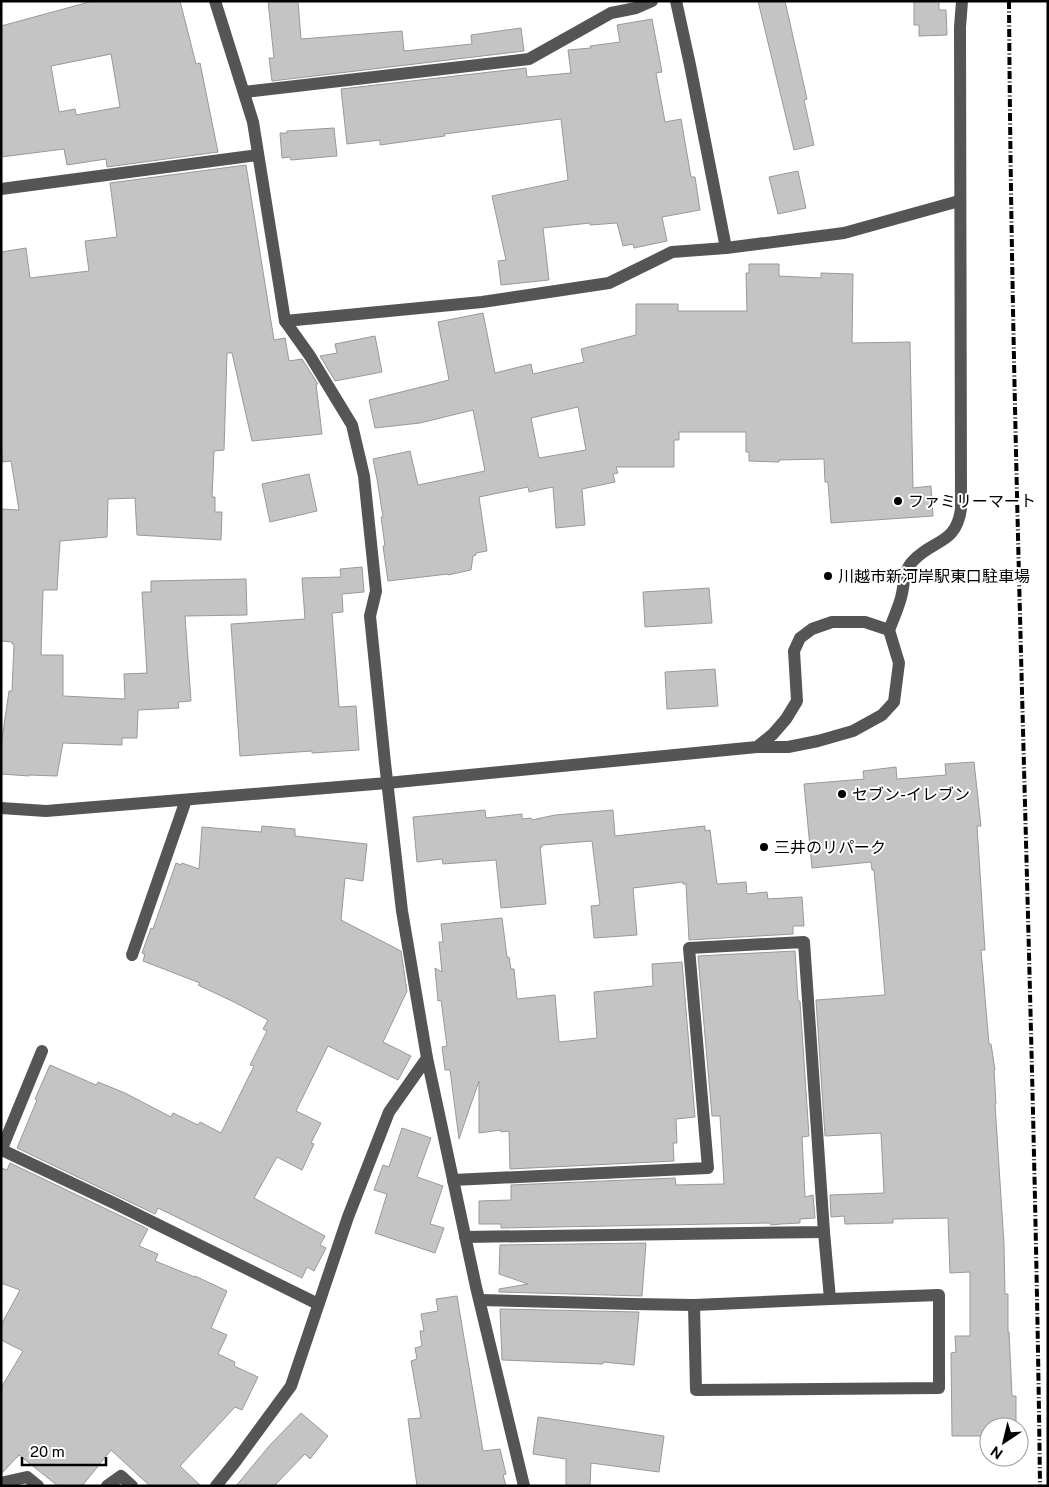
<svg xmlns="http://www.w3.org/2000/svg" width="1049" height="1487" font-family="'Public Sans','Noto Sans JP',sans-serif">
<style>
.building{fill:#c4c4c4;stroke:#999;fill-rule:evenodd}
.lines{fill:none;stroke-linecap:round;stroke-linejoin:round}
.minor{stroke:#555;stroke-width:12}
.rail{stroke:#000;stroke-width:4;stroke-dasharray:8 2.5 1 2.5;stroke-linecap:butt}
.poi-dot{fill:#000;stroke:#fff;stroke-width:2}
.labels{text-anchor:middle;stroke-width:4;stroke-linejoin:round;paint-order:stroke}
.poi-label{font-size:16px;fill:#000;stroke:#fff;text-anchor:start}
</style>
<rect width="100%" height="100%" fill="#fff"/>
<!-- building -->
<g class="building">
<path d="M93,1H180L196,64L200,63L218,152L107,167L106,159L67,165L64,149L1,157V26ZM111,54L120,107L76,115L75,109L59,112L51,66Z"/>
<polygon points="268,1 298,1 301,39 402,31 404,51 472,44 471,35 521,28 524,51 272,81 269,58 274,58"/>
<polygon points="758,1 785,1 807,99 804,100 814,145 794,150"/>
<polygon points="914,1 939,1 939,10 946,10 947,35 919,36 919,25 914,25"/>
<polygon points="652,19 662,72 656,73 665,122 681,119 691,177 695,177 700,210 662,217 667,241 634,248 633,244 623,246 617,223 590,225 590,223 543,228 549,280 501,285 498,261 506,260 492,196 568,180 561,119 444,134 445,136 380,145 380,140 347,144 341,89 526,68 527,77 571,73 568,50 591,48 590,46 620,42 617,25"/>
<polygon points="334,128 337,156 291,160 290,157 282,158 280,133 287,133 287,131"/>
<polygon points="246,165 274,340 285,338 289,361 302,359 318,384 316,384 322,434 252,441 232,353 227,353 224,450 214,451 212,497 215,497 215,512 222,512 221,540 137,535 135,498 108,499 107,537 60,541 57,590 43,590 41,655 63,655 63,696 125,699 124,674 147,673 142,592 151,592 151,581 246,579 247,615 185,616 191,701 178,702 179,708 138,710 137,738 122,738 122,745 63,743 57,776 29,775 29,776 1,774 1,746 9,691 12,691 14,644 12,644 12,642 1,641 1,509 19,510 11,461 3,462 1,449 1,252 26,248 30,278 89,271 85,241 117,237 110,183"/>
<polygon points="798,171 806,208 778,214 769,177"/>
<path d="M749,264H779V276L821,278V273L853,274L852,343L910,342L913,488L931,486L933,516L831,523L828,482H825L824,459L779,460V462L749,461V452H746V432H679V440H674V467H616L618,473L613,474L615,482L582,489L585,525L556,528L553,487L529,492L528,487L479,497L487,551L476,553V555L473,556L471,570L448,575V574L388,581L383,546H385L381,517H383L377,479L373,459L410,451L418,485L485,471L473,410L420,423L375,428L369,400L449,380L438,322L483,313L495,373L531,364L533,374L584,362L581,349L636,335V304H678V311H747L746,273H749ZM578,407L586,450L539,458L531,418Z"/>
<polygon points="375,336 382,372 335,381 320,356 337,353 335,344"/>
<polygon points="309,474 317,511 270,522 262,484"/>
<polygon points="362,567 364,592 342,594 343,612 332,613 339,707 356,706 359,750 312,753 312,751 240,756 231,624 305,619 302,578 341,577 340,569"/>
<polygon points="709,588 712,623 645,627 643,592"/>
<polygon points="715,669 718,706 667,709 665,672"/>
<polygon points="974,762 981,826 977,826 985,950 981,950 989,1044 991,1044 995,1070 994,1070 996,1104 995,1104 1004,1244 1005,1294 1008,1294 1008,1332 1009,1332 1012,1396 1016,1396 1016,1427 987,1427 987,1436 952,1436 951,1353 956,1352 955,1336 970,1336 970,1272 950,1273 948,1218 893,1219 893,1223 845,1224 844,1216 831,1217 830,1195 884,1193 881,1133 825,1136 816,1000 885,995 874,870 872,870 871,862 812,868 804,784 864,779 863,771 896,767 897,779 946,775 945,764"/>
<polygon points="485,810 486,818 522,814 522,819 531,818 532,820 555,815 613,810 615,836 705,826 705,831 710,830 717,884 746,882 747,894 767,892 768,899 802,897 804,926 793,926 793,934 689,940 686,884 683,884 683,882 633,888 637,935 594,938 591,906 600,905 592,841 542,845 542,847 540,847 546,904 501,908 496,860 443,864 442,859 417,862 413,817"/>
<polygon points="262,826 295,829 295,836 367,844 363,881 345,878 341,920 401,951 407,991 383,1042 411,1056 398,1080 328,1046 296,1111 321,1123 311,1143 314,1144 302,1170 277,1157 254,1198 325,1236 320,1245 326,1248 314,1271 307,1267 302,1278 158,1208 155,1214 17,1148 37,1100 35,1099 50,1065 96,1085 98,1082 125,1093 171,1117 173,1113 198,1125 200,1122 221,1133 254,1066 250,1065 267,1031 263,1029 268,1020 234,1002 198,985 200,983 143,961 145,954 142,953 151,928 153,929 176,863 181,865 182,863 199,869 202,827 261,832"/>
<polygon points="502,918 507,957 509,957 511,969 514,969 517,999 555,995 559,1042 597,1038 594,992 653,986 652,964 682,962 695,1117 676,1119 677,1143 673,1143 674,1161 510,1169 509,1131 501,1132 501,1130 479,1133 479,1081 459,1139 450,1070 445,1070 442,1047 447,1046 441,1000 438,1001 435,968 442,972 439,942 443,942 441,924"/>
<polygon points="795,951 798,1001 800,1001 809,1136 802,1137 805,1197 813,1195 815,1218 800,1219 800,1223 781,1224 771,1225 770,1223 501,1228 501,1224 479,1224 479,1201 511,1200 511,1185 675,1178 676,1185 724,1184 720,1116 712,1116 698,956"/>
<polygon points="402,1128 431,1138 417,1177 443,1186 430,1224 444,1228 435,1253 375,1233 387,1194 374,1190 383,1165 389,1167"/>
<polygon points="10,1163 148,1229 139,1246 158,1254 155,1261 195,1277 195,1276 227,1291 211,1328 227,1335 218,1354 235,1362 234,1366 258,1377 242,1410 235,1407 180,1466 201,1486 150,1486 111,1450 82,1486 58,1486 19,1455 1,1474 1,1388 23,1351 1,1340 1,1325 20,1290 1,1283 1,1168 7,1170"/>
<polygon points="646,1243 642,1296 499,1292 499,1289 528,1284 499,1274 500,1245"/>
<polygon points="457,1296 483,1451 500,1449 506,1474 503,1475 506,1486 417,1486 408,1419 421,1418 411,1361 417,1359 415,1348 422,1346 420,1331 424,1331 421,1314 438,1311 436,1299"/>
<polygon points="500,1309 639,1312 634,1365 603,1362 603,1364 502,1360"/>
<polygon points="301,1413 328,1436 310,1459 305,1454 274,1486 236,1486 270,1445"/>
<polygon points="538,1417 664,1436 659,1472 591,1463 590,1486 566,1486 566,1459 533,1454"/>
</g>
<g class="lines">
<!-- minor -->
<g class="minor">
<polyline points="215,1 253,122 285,321 310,356 352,425 364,476 376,591 370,616 385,763 402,911 427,1058 389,1112 348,1217 291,1386 236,1461 216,1486"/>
<polyline points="676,1 690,65 726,248"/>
<polyline points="244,92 529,59 611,13 636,8 652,1"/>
<polyline points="1,189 258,155"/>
<polyline points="285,321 482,302 609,283 672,252 726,248 844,233 959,201"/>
<path d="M889,630C893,620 897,611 900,601C905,587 902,572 913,561C933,539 956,545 961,509L960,27L962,1"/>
<polyline points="1,808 46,811 387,783 757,747 788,747 818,741 853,731 882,715 894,702 899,663 889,630 865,622 832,622 812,629 800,638 794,651 797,701 786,719 773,734 757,747"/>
<polyline points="132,955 186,800"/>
<polyline points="427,1058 476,1287 524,1486"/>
<polyline points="2,1150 116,1204 318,1304"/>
<polyline points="1,1151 42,1051"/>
<polyline points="453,1180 708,1168 689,948 804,942 824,1232 465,1237"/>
<polyline points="480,1300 633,1304 694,1305 830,1299 824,1232"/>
<polyline points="694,1305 696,1390 939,1388 939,1295 830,1299"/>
<polyline points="1,1483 27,1477 38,1486"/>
<polyline points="107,1486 121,1476 132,1486"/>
</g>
<!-- rail -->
<path class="rail" d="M1009,1C1012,496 1034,991 1040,1486"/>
</g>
<!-- markers -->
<g class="poi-dot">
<circle cx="898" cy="501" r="5"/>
<circle cx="828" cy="576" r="5"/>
<circle cx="842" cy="794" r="5"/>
<circle cx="764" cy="847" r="5"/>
</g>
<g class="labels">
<!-- poi labels -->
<g class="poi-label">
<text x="908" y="507">ファミリーマート</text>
<text x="838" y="582">川越市新河岸駅東口駐車場</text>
<text x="852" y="800">セブン-イレブン</text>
<text x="774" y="853">三井のリパーク</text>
</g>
</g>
<!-- border -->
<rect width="1049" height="1487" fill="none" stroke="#000000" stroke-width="5"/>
<!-- north arrow -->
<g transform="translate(1004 1442) rotate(215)"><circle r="24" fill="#ffffff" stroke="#999999"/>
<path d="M0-4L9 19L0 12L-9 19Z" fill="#000000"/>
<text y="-8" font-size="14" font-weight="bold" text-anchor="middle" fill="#000000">N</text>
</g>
<!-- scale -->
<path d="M22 1457v8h84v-8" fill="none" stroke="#000000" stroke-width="2.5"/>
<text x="30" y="1457" font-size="15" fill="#000000" stroke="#ffffff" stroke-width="4" paint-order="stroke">20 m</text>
</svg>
